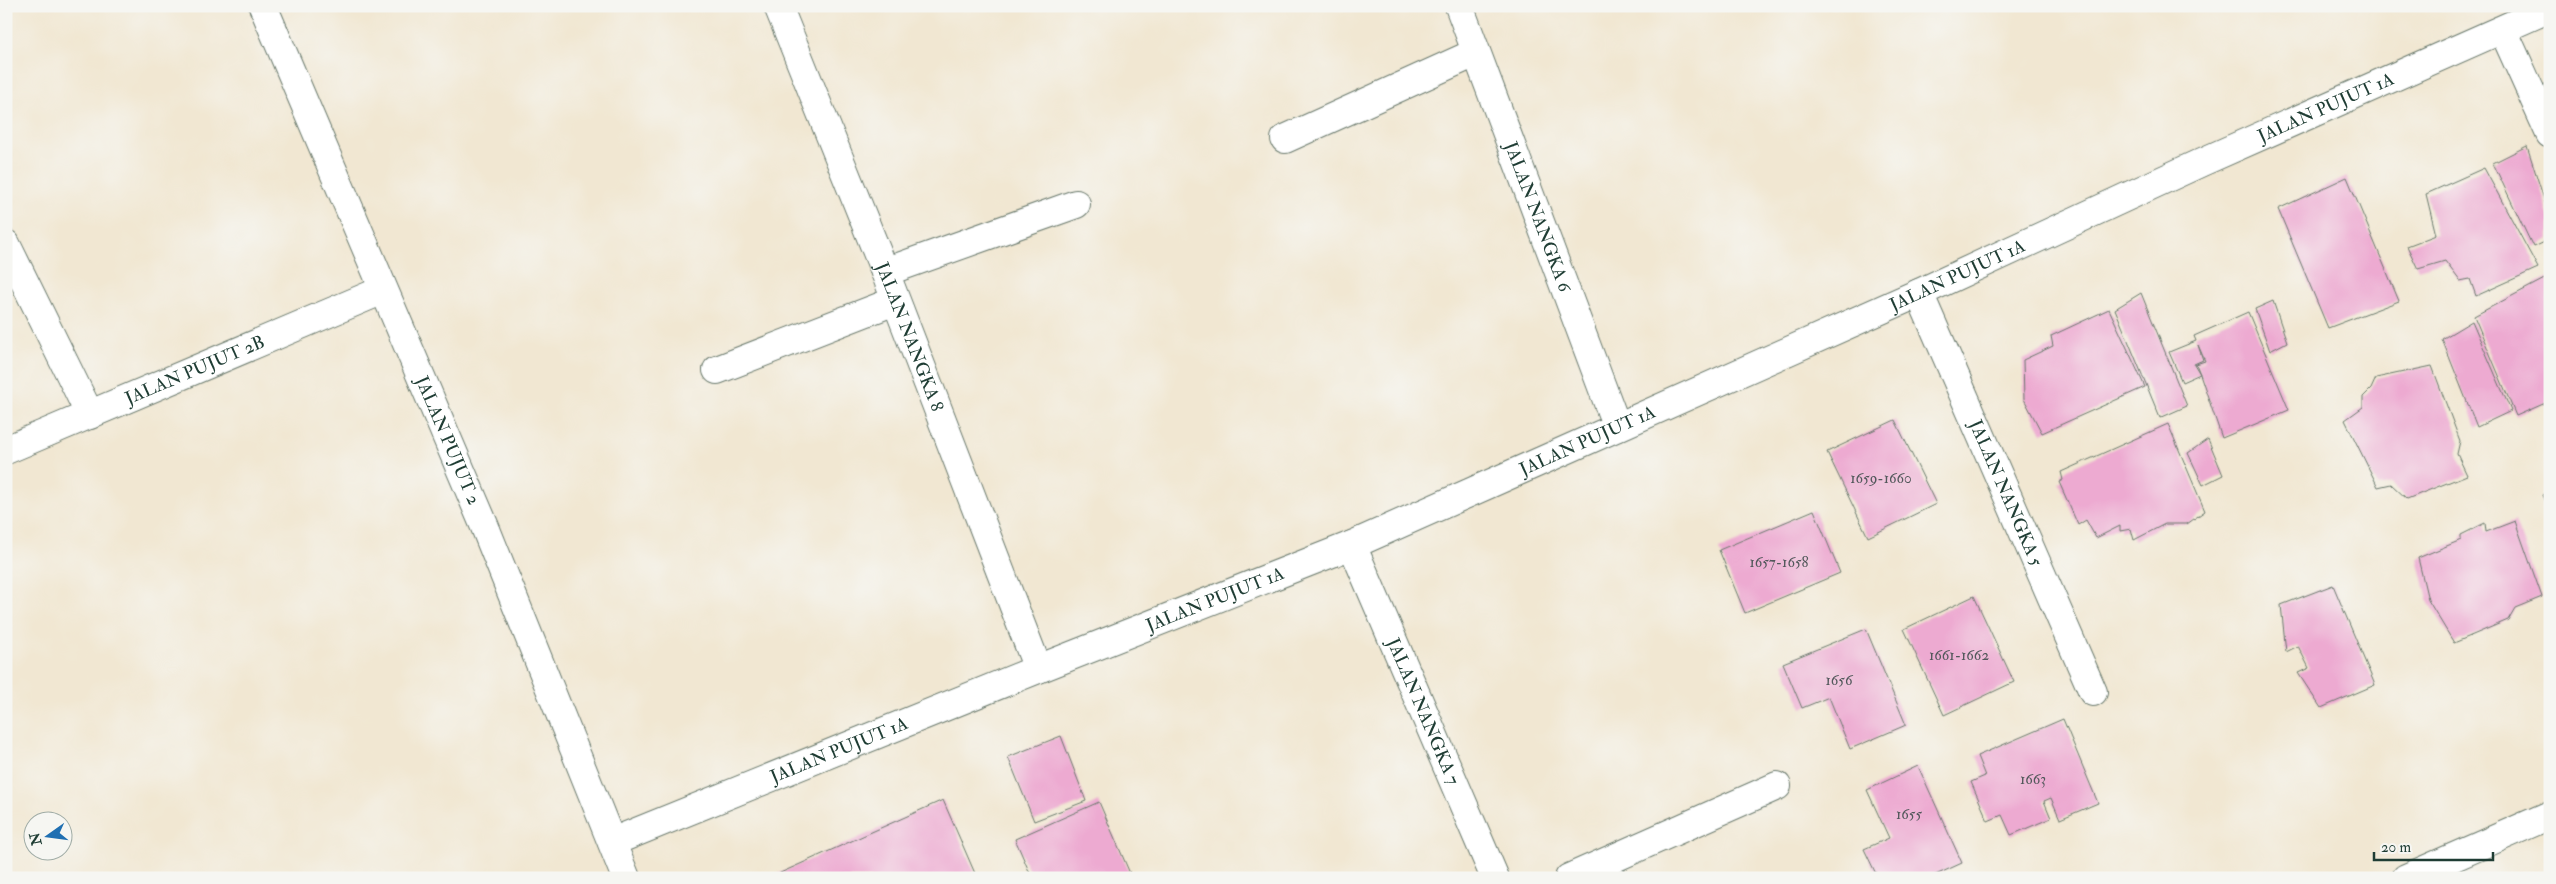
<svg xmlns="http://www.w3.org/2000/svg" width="2556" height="884" font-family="'IM FELL Double Pica',serif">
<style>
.building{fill:#edaad1}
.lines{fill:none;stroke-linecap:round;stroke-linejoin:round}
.minor-casing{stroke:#68786b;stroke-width:30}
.trunk-casing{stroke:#68786b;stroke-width:30}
.minor{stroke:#fff;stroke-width:28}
.trunk{stroke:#fff;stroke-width:28}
.labels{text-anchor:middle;stroke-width:5;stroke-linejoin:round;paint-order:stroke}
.number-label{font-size:15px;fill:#52585b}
.street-label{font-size:18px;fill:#1f3d34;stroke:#f6f6f2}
</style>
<rect width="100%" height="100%" fill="#f6f6f2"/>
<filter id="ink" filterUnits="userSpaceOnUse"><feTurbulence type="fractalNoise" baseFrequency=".02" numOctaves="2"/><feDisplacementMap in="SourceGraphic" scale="10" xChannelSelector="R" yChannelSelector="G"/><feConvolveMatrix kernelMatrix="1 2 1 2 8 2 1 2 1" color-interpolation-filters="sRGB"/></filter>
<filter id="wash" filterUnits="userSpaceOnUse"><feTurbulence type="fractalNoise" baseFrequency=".0096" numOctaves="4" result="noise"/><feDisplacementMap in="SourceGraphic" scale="20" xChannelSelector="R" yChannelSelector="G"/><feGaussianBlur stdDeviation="1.12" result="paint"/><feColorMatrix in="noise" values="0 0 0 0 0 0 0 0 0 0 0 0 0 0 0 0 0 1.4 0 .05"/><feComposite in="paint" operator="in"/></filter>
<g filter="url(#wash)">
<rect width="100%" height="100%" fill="#f1e7d2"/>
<g id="blocks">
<!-- building -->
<g class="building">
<polygon points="2527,146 2550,218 2550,239 2533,247 2493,163"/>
<polygon points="2484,168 2538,268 2476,296 2470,279 2460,281 2445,261 2418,269 2407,246 2436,235 2426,194"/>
<polygon points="2347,177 2399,301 2328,328 2278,209"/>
<polygon points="2550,276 2550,401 2516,416 2474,316"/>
<polygon points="2141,293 2187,406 2160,418 2115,309"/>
<polygon points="2273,301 2287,342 2270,351 2255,309"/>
<polygon points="2109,309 2145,387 2042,433 2024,399 2023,360 2053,346 2051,336"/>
<polygon points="2248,312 2289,410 2222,438 2200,374 2196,364 2205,361 2198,345 2203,360 2194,364 2200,374 2182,382 2169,352 2196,341 2194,336"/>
<polygon points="2472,321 2511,411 2477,427 2442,339"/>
<polygon points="2432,366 2460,441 2457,454 2467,475 2407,499 2391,484 2378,487 2345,420 2363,407 2363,397 2371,389 2376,378"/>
<polygon points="1895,420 1936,504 1868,537 1827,452"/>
<polygon points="2168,424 2205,511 2187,524 2165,524 2134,540 2131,529 2120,531 2120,526 2096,538 2086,520 2078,525 2059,482 2063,480 2061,472"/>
<polygon points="2208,439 2223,475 2203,485 2188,453"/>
<polygon points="2550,490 2550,512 2543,495"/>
<polygon points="1814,510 1840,573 1745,613 1719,550"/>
<polygon points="2515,521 2542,597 2515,608 2508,620 2454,643 2428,600 2418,558 2461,540 2461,535 2485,523 2486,532"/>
<polygon points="2333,585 2375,685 2321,708 2298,673 2309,668 2298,646 2286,652 2281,605"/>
<polygon points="1974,596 2014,682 1944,715 1904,629"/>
<polygon points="1866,629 1906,725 1850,749 1829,697 1802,708 1783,663"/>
<polygon points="2063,719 2098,803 2060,819 2051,798 2044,801 2051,818 2011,835 2002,815 1988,821 1971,782 1985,776 1977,756"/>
<polygon points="1061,736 1086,801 1034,821 1008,757"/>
<polygon points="1918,766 1962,863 1929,878 1878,878 1864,849 1889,838 1867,790"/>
<polygon points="943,800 977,878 769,878"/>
<polygon points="1099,802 1132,878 1032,878 1015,839"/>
</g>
</g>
</g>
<g filter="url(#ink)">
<use href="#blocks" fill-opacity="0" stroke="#68786b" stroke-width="1"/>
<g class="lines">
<!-- minor casing -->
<g class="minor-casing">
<g id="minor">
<path id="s1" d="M263,6L485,527L626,878"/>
<path id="s2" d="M778,6L885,272L1038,669"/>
<path id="s3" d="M1459,6L1617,427"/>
<polyline points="2503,30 2550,134"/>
<polyline points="1285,139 1475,53"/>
<polyline points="6,244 90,415"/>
<polyline points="885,272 1076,204"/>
<path id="s4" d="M1919,293L2093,692"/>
<polyline points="717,370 895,301"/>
<path id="s5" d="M6,450L383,290"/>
<path id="s6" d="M1352,545L1495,878"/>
<path id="s7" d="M612,842L1038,669L1352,545L1919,293L2202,162L2550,8"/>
<polyline points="1569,878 1777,786"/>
</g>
</g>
<!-- trunk casing -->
<g class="trunk-casing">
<polyline id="trunk" points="2406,878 2550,815"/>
</g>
<!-- minor -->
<use href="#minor" class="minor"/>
<!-- trunk -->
<use href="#trunk" class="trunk"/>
</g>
</g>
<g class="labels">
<!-- number labels -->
<g class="number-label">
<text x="1881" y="483">1659-1660</text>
<text x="1779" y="567">1657-1658</text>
<text x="1959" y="660">1661-1662</text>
<text x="1839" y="685">1656</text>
<text x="2033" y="784">1663</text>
<text x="1909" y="819">1655</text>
</g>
<!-- street labels -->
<g class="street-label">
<text dy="6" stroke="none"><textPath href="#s7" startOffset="1865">JALAN PUJUT 1A</textPath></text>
<text dy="6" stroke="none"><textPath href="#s3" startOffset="225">JALAN NANGKA 6</textPath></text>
<text dy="6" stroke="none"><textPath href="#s7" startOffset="1460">JALAN PUJUT 1A</textPath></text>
<text dy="6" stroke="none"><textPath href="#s2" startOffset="356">JALAN NANGKA 8</textPath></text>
<text dy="6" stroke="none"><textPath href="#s5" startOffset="205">JALAN PUJUT 2B</textPath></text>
<text dy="6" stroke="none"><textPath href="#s7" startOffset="1055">JALAN PUJUT 1A</textPath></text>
<text dy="6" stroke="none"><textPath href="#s1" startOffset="472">JALAN PUJUT 2</textPath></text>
<text dy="6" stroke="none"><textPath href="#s4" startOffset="218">JALAN NANGKA 5</textPath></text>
<text dy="6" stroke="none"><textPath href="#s7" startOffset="650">JALAN PUJUT 1A</textPath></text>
<text dy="6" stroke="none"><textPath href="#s6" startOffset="181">JALAN NANGKA 7</textPath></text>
<text dy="6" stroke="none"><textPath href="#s7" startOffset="245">JALAN PUJUT 1A</textPath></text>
</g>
</g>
<!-- margin -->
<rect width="2556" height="884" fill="none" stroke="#f6f6f2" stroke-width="25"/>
<!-- north arrow -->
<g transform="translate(48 836) rotate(256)"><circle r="24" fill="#f6f6f2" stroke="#a0aca6"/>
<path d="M0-4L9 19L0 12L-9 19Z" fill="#1f6fb2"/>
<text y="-8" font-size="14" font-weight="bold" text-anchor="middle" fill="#1f3d34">N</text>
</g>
<!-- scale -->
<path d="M2374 852v8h119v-8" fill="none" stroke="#1f3d34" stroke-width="2.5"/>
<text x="2381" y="852" font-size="15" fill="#1f3d34" stroke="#f6f6f2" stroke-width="4" paint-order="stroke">20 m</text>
</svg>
